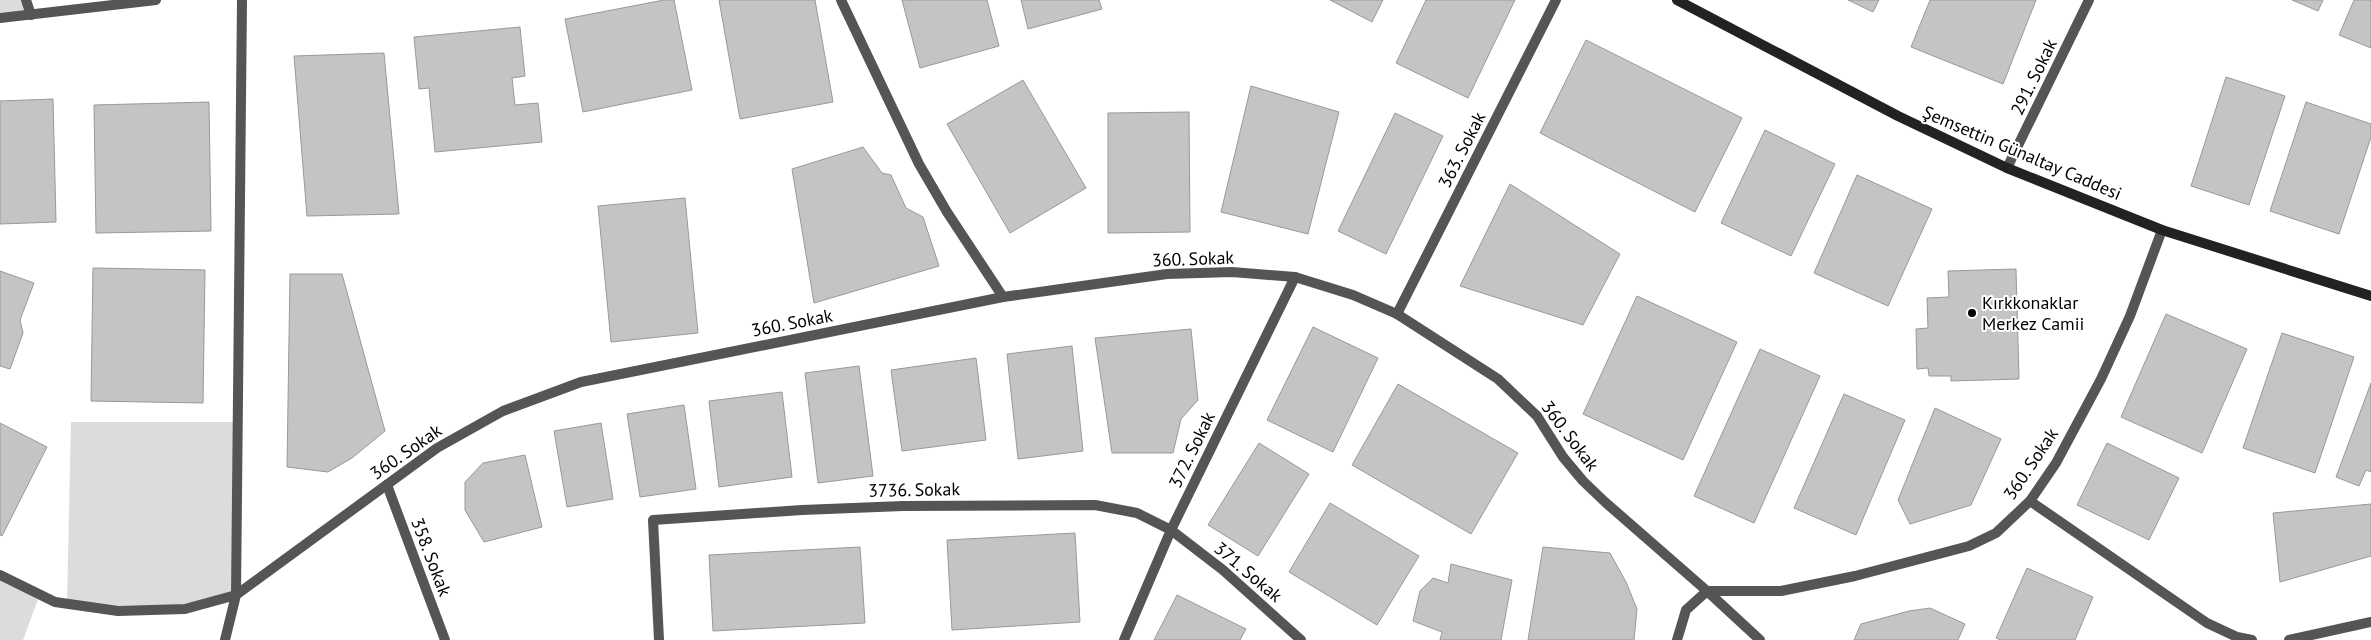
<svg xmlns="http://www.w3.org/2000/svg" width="2371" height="640" font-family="'PT Sans',sans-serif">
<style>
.green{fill:#dcdcdc}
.building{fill:#c4c4c4;stroke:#999}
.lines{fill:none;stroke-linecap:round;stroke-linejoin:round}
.street{stroke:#555;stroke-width:10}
.secondary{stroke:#222;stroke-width:10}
.poi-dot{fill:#000;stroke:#fff;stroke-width:2}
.labels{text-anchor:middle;stroke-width:4;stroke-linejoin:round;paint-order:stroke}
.street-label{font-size:18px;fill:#000;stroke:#fff}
.poi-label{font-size:18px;fill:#000;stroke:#fff;text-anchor:start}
</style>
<rect width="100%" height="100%" fill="#fff"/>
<!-- green -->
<g class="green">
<polygon points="0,0 26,0 31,15 0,18"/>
<polygon points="71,422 238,422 236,595 185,609 118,611 67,603"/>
<polygon points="0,575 40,594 23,640 0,640"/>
</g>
<!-- building -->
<g class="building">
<polygon points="664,0 674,0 692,90 583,112 565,19"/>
<polygon points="719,0 815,0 833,102 740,119"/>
<polygon points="902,0 987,0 999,46 920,68"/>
<polygon points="1021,0 1099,0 1102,9 1028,29"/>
<polygon points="1330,0 1383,0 1372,22"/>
<polygon points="1426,0 1515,0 1468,98 1396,63"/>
<polygon points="1848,0 1879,0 1873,12"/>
<polygon points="1930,0 2036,0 2003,84 1911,47"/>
<polygon points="2292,0 2323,0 2318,11"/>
<polygon points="2354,0 2371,0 2371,48 2339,35"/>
<polygon points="520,27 525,76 512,78 515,105 538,103 542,142 435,152 429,88 419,89 414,37"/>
<polygon points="1586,40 1742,118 1695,212 1540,133"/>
<polygon points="384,53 399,214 307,216 294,56"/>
<polygon points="2226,77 2285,96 2249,205 2191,186"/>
<polygon points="1023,80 1086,188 1010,233 947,124"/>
<polygon points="1251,86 1339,112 1308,234 1221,212"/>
<polygon points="53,99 56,222 0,224 0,101"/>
<polygon points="209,102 211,231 96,233 94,105"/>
<polygon points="2306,102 2371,124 2371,137 2339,234 2270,211"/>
<polygon points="1189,112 1190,232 1108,233 1108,113"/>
<polygon points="1395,113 1443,136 1386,254 1338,231"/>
<polygon points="1765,130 1835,164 1791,256 1721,223"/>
<polygon points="863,147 882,173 891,175 906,208 923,217 939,266 814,303 792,169"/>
<polygon points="1857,175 1932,209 1888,306 1814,273"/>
<polygon points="1510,184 1620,254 1583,325 1460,286"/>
<polygon points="685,198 698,333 611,342 598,206"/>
<polygon points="93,268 205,270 203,403 91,401"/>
<polygon points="2016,269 2019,379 1951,381 1951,376 1929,376 1928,368 1917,369 1916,329 1928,328 1927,298 1949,297 1948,271"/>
<polygon points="0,271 34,283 20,320 23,333 10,369 0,366"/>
<polygon points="290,274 342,274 385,431 352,458 328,472 287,467"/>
<polygon points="1637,296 1737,342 1683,460 1583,414"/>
<polygon points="2166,314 2247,349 2202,453 2121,417"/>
<polygon points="1313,327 1378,358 1333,452 1267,420"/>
<polygon points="1191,329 1198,400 1181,419 1173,453 1112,453 1095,338"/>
<polygon points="2282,333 2354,357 2315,473 2243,448"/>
<polygon points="1072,346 1083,451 1018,459 1007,354"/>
<polygon points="1760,349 1820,376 1754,523 1694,496"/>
<polygon points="976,358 986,440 902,451 891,370"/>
<polygon points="859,366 873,476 818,483 805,373"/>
<polygon points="2371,383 2371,472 2366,470 2359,486 2336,477"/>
<polygon points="1398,384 1518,453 1471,534 1352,465"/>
<polygon points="782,392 792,477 719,487 709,401"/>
<polygon points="1844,394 1905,420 1856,535 1794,508"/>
<polygon points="684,405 696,489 640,497 627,414"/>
<polygon points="1935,408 2001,439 1971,505 1910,524 1898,500"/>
<polygon points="0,423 47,447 2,536 0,535"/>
<polygon points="601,423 613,499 567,507 554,431"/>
<polygon points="1259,443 1309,474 1258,556 1208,525"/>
<polygon points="2107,443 2179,478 2149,540 2077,505"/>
<polygon points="525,455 542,527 484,542 465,510 465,482 483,463"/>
<polygon points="1330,503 1419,556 1377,625 1289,572"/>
<polygon points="2371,504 2371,556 2280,582 2273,513"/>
<polygon points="1075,533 1080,622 952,630 947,540"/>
<polygon points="860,547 865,623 713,631 709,555"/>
<polygon points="1543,547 1610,553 1626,582 1637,609 1634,640 1528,640"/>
<polygon points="1451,564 1512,580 1501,640 1440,640 1442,632 1413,621 1420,591 1433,578 1448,583"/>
<polygon points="2027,568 2093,597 2075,640 2001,640 1996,638"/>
<polygon points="1177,595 1246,629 1240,640 1154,640"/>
<polygon points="1930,608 1965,624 1958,640 1854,640 1861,624 1909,611"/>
</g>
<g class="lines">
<!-- street -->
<g class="street">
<polyline points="26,0 31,15"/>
<polyline points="841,0 919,164 947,212 1003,297"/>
<polyline points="0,18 156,0"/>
<polyline points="2007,168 2089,0"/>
<polyline points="1397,314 1556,0"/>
<polyline points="387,485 445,640"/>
<polyline points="2030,501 2207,623 2237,637 2252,640"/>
<polyline points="0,575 55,602 118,611 185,609 236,595 437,448 503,411 581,382 1003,297 1167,274 1232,272 1295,277 1353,295 1397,314 1498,379 1537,416 1563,457 1583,481 1605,502 1707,591 1781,591 1855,576 1969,546 1996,533 2030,501 2056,463 2101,379 2130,316 2162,230"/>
<polyline points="225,640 236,595 242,0"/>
<polyline points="659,640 653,520 802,510 903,506 1095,505 1137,513 1171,530 1223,570 1301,640"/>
<polyline points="1124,640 1171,530 1295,277"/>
<polyline points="1677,640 1686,610 1707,591 1760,640"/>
<polyline points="2289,640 2371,622"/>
</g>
<!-- secondary -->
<polyline class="secondary" points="1677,0 1898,116 2007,168 2162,230 2371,296"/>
</g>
<!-- markers -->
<circle class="poi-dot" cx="1972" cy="313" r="5"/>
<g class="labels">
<!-- street labels -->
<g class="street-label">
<text transform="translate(2034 77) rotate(-64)" y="6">291. Sokak</text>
<text transform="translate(1462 150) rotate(-63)" y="6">363. Sokak</text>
<text transform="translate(2022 153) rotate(23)" y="6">Şemsettin Günaltay Caddesi</text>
<text transform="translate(1193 259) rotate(-2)" y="6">360. Sokak</text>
<text transform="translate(792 323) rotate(-11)" y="6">360. Sokak</text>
<text transform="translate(1570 436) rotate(53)" y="6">360. Sokak</text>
<text transform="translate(1192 450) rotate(-64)" y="6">372. Sokak</text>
<text transform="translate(406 452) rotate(-35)" y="6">360. Sokak</text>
<text transform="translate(2031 464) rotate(-56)" y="6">360. Sokak</text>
<text transform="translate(914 490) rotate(-1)" y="6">3736. Sokak</text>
<text transform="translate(431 557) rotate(69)" y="6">358. Sokak</text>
<text transform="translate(1248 572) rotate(40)" y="6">371. Sokak</text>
</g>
<!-- poi labels -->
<g class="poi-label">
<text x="1982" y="309">Kırkkonaklar<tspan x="1982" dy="21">Merkez Camii</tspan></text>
</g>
</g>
</svg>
